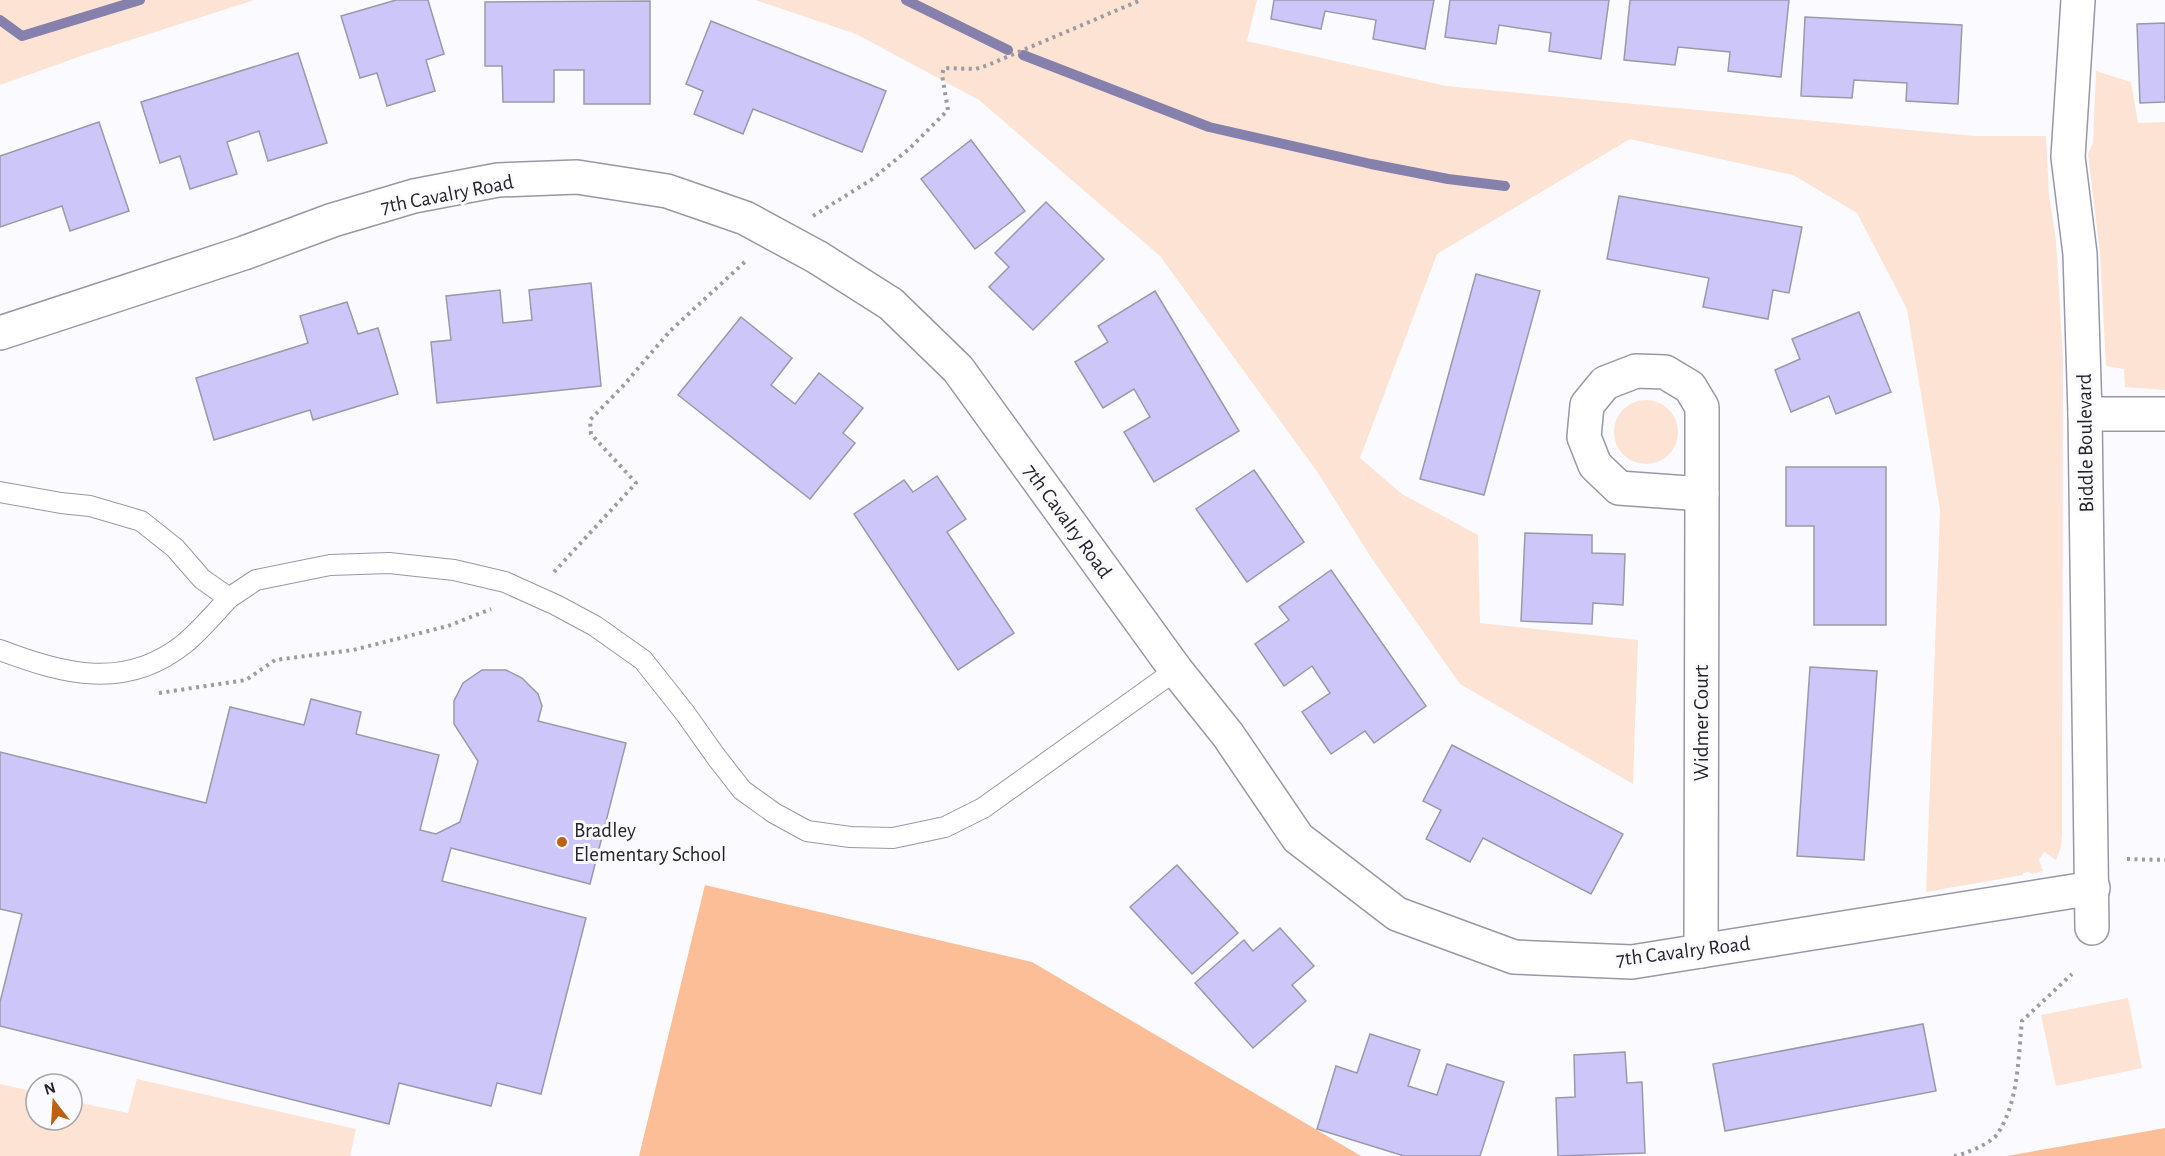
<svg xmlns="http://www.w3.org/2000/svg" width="2165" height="1156" font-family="'Alegreya Sans',sans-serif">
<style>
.green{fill:#fce3d4}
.forest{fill:#fcbe97}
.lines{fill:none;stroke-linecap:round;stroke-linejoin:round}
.stream{stroke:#8680ad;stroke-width:10}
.building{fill:#ccc6f9;stroke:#9a99a9;stroke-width:1.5}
.lane-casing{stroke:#9897a7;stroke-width:22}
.street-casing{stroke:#9897a7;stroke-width:36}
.path{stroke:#9b9ba0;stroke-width:4;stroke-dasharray:3 4.5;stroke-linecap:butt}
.lane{stroke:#fff;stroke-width:20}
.street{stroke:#fff;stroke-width:33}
.poi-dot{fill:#bd600f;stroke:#fbfbff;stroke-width:2}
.labels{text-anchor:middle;stroke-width:6;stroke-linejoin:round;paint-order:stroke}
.street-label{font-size:21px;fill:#24242a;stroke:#fbfbff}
.poi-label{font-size:21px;fill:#24242a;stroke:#fbfbff;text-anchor:start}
</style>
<rect width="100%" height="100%" fill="#fbfbff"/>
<!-- green -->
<g class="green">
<polygon points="0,0 254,0 84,55 0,85"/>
<polygon points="755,0 1257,0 1247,41 1446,86 1974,136 2046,136 2049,196 2056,240 2063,361 2062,833 2061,847 2056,860 2044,852 2039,860 2043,871 2032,874 2028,872 2023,873 2023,875 1926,892 1940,510 1907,309 1857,213 1793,175 1630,139 1437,254 1360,458 1402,494 1478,535 1480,623 1638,640 1633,784 1460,684 1372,559 1318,473 1160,256 979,100 856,34"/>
<polygon points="2096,71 2131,82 2138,123 2165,122 2165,390 2125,387 2124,369 2106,366 2100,253 2088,154 2093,143"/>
<circle cx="1646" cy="432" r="32"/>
<polygon points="2128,998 2142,1068 2056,1086 2041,1015"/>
<polygon points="137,1079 356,1129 350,1156 0,1156 0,1084 36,1092 36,1120 72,1120 72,1101 128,1113"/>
</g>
<!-- forest -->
<g class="forest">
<polygon points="705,885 1032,962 1361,1156 639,1156"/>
<polygon points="2165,1128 2165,1156 2007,1156"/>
</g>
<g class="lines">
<!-- stream -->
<g class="stream">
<polyline points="906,0 1008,50"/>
<polyline points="0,20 22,36 140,0"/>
<polyline points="1023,55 1209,127 1371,164 1448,179 1505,186"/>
</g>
</g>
<!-- building -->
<g class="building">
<polygon points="396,0 428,0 444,54 426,60 435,91 387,106 377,73 360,78 341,16"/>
<polygon points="1274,0 1434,0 1425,49 1373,39 1376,20 1325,11 1321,29 1271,19"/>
<polygon points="1450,0 1609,0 1601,59 1549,51 1551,33 1499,25 1496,44 1445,37"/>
<polygon points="1630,0 1789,0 1781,77 1728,71 1730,52 1678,47 1675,65 1624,60"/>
<polygon points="650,1 650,104 584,104 584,70 554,70 554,102 503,102 502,66 485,66 485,2"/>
<polygon points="1805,17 1962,25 1958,104 1906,101 1907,83 1854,80 1852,98 1801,96"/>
<polygon points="711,21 886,91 862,152 753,109 743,134 694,114 703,91 686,84"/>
<polygon points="2165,23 2165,102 2140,103 2137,24"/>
<polygon points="298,53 327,143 268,161 259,131 227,142 237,174 190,189 180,156 160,163 141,102"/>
<polygon points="99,122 129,211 70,231 62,206 0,227 0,156"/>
<polygon points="971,140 1025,211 975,249 921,179"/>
<polygon points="1619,196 1802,227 1789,293 1773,290 1768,319 1703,307 1709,278 1607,259"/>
<polygon points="1046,202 1104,259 1033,330 989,287 1009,267 995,253"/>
<polygon points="1476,274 1540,291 1484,495 1420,479"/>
<polygon points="591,283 601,386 437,403 431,342 451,340 446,296 500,290 503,323 532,320 529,290"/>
<polygon points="1155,291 1239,431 1154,482 1124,432 1150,417 1134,389 1103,408 1075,362 1108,342 1098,326"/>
<polygon points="347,302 358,334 378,328 398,394 313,420 310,410 214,440 196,378 308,343 300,316"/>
<polygon points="1859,312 1891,392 1836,414 1829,396 1791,412 1775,370 1800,359 1792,339"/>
<polygon points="741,317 792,358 771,385 795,404 819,373 863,408 843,433 855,443 810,499 678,395"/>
<polygon points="1786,467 1886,467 1886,625 1814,625 1814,526 1786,526"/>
<polygon points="1254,470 1304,542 1247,582 1196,509"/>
<polygon points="937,476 966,519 947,532 1014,633 958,670 854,514 904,480 913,492"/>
<polygon points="1525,533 1592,535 1592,553 1625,554 1623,605 1593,603 1592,624 1521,621"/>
<polygon points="1331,570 1426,706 1374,743 1365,731 1331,754 1302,712 1330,693 1312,666 1284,686 1255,644 1289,620 1279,607"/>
<polygon points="1810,667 1877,671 1864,860 1797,856"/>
<polygon points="482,670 506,670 522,678 538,694 542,706 538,721 626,743 590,884 451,848 442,881 586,918 541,1094 497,1083 491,1106 399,1083 389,1124 0,1026 0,1002 22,914 0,909 0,752 206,803 230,707 304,725 311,699 361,712 356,734 439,755 420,830 436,834 460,822 478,761 454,724 454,701 463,683"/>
<polygon points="1452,745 1623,834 1591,894 1483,838 1470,862 1426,839 1441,810 1423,801"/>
<polygon points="1177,865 1238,933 1192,974 1130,907"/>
<polygon points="1280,928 1314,966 1292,985 1306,1001 1253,1048 1195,983 1244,940 1253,951"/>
<polygon points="1923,1024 1936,1091 1725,1131 1713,1064"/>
<polygon points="1370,1034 1420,1050 1408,1086 1437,1095 1447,1064 1504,1082 1480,1156 1404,1156 1317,1129 1336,1066 1357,1073"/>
<polygon points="1625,1052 1627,1083 1642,1082 1645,1153 1558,1156 1556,1098 1575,1097 1574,1055"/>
</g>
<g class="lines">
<!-- lane casing -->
<g class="lane-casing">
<g id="lane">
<path d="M0,492L61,503L90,506L141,521L175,548L202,579L229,598C214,614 200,631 184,644C125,691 64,674 0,650"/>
<polyline points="229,598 256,580 330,565 389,563 454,570 505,582 556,605 595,626 643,660 685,713 717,758 742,790 774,813 807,831 850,837 893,838 945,827 983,808 1176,670"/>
</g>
</g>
<!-- street casing -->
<g class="street-casing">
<g id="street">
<polyline points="2078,0 2068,157 2080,254 2085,414 2092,928"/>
<polyline points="0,333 244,253 333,220 414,196 498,180 577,177 667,191 745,218 817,257 891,304 958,369 1176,670 1228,735 1298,838 1397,914 1514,957 1632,962 2093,888"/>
<polygon points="1636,371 1665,372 1690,387 1702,407 1702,494 1619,488 1595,465 1584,437 1587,405 1605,383"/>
<polyline points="2085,414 2165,414"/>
<polyline points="1701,951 1702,494"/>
</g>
</g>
<!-- path -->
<g class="path">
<polyline points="813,216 871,180 909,149 948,110 942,75 944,68 976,69 988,65 1141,0"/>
<polyline points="554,572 636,483 591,434 590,420 623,386 670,331 748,259"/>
<polyline points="159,693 246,680 275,660 353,650 448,626 491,609"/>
<polyline points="2127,859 2165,860"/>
<path d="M1954,1156C1966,1154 1992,1143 1998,1133C2019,1101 2018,1057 2022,1021L2072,974"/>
</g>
<!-- lane -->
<use href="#lane" class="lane"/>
<!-- street -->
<use href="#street" class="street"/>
</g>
<!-- markers -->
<circle class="poi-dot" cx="562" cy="842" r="6"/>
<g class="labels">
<!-- street labels -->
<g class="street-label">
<text transform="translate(447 194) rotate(-11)" y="7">7th Cavalry Road</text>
<text transform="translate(2085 443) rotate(-91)" y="7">Biddle Boulevard</text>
<text transform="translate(1068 521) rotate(54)" y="7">7th Cavalry Road</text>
<text transform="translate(1701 723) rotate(-90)" y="7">Widmer Court</text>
<text transform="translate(1683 951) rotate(-7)" y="7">7th Cavalry Road</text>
</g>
<!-- poi labels -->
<g class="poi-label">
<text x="574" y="837">Bradley<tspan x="574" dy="24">Elementary School</tspan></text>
</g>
</g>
<!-- north arrow -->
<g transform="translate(54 1102) rotate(343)"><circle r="28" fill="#fbfbff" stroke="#a5a5aa" stroke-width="1.5"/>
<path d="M0-4.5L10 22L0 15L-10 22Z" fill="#bd600f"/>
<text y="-9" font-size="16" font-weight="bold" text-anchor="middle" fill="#24242a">N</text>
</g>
</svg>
